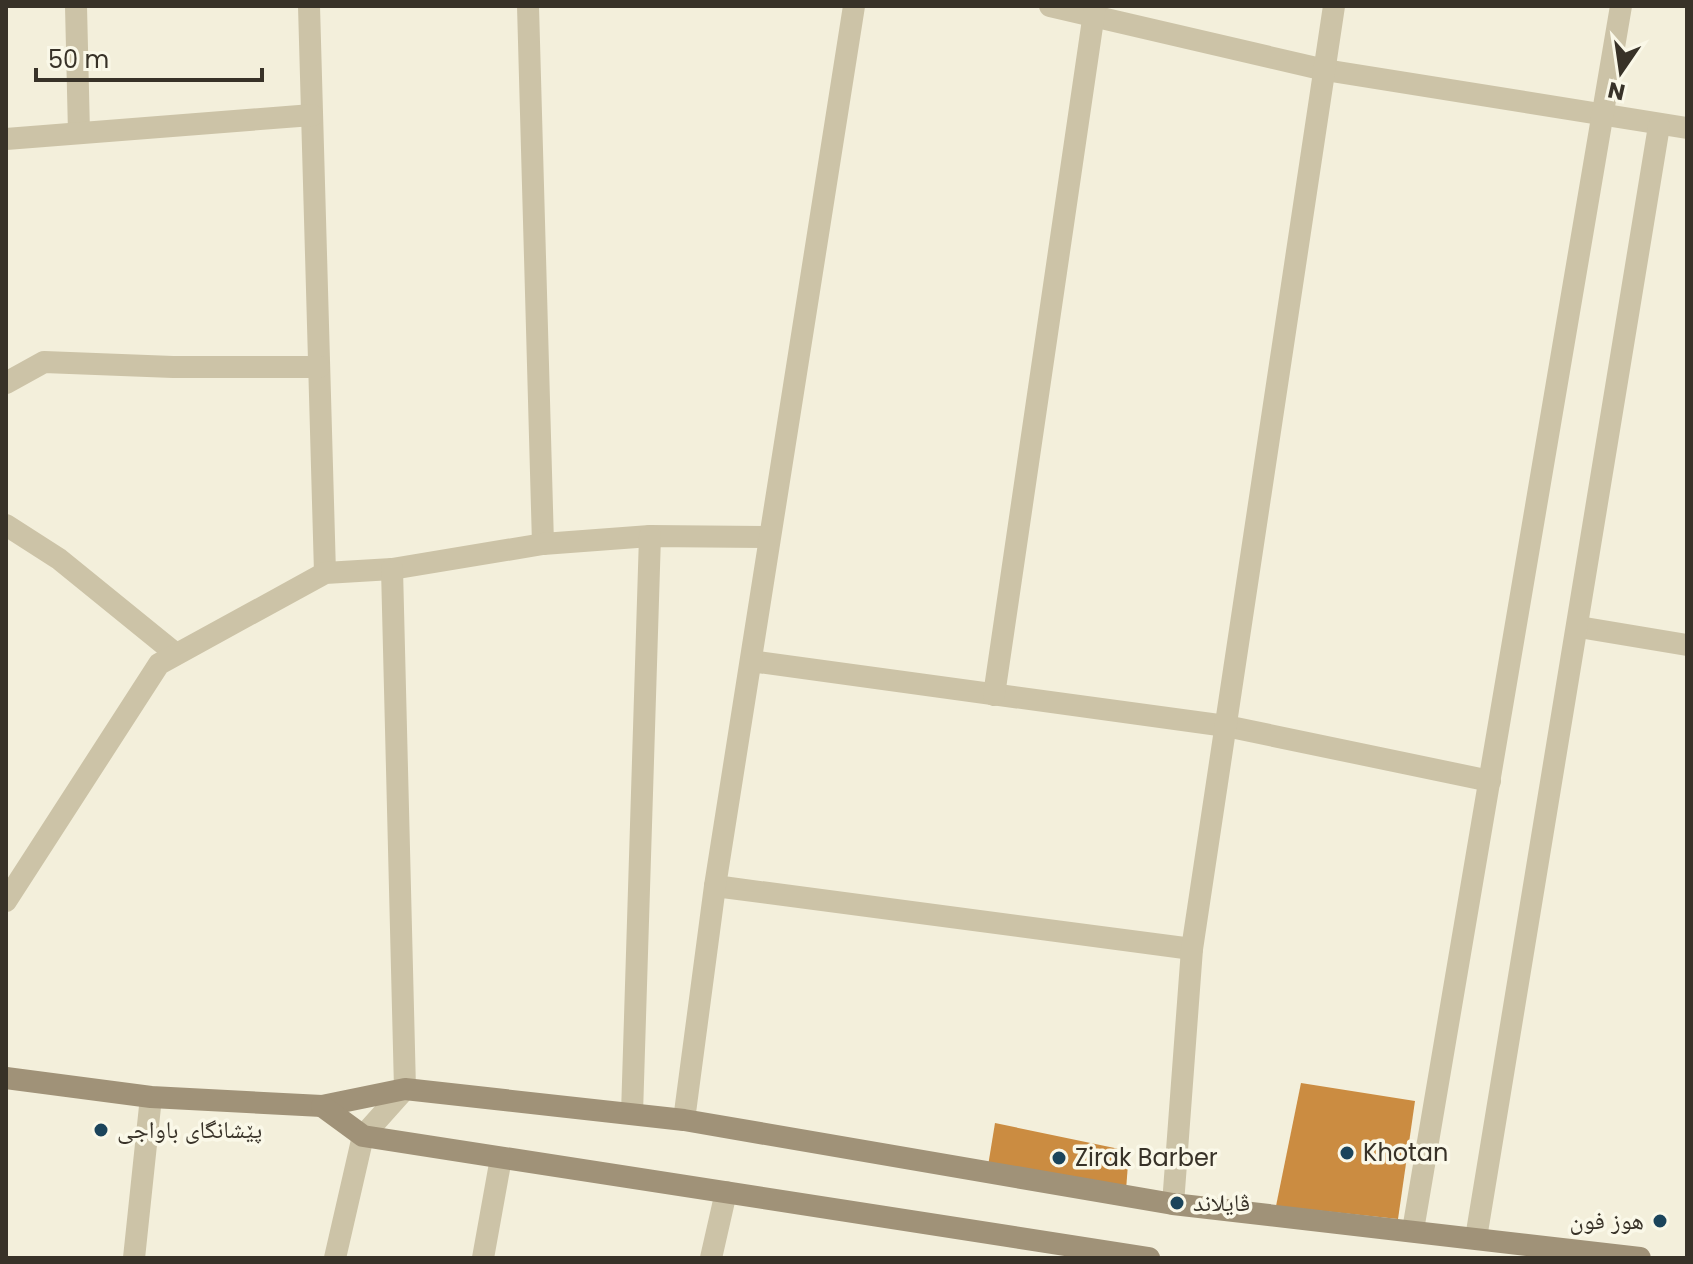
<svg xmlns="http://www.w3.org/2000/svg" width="1693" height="1264" font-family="Poppins,'Noto Naskh Arabic',sans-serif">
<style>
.building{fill:#cb8c41}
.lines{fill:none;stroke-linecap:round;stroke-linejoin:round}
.minor{stroke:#ccc3a7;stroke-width:22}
.secondary{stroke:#a09278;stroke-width:22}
.poi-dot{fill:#1b445b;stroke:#faf8e8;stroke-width:3}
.labels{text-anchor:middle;stroke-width:7;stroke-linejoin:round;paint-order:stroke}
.poi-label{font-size:24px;fill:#383228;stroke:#faf8e8;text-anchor:start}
</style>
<rect width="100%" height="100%" fill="#f3efdb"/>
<!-- building -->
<g class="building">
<polygon points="1301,1083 1415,1101 1398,1219 1276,1206"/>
<polygon points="995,1123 1129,1151 1126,1190 988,1166"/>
</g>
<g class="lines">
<!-- minor -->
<g class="minor">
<polyline points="76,6 79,133"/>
<polyline points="309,6 325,573"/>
<polyline points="528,6 543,544"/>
<polyline points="1050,6 1325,70 1687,128"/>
<polyline points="6,139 312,115"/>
<polyline points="6,383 44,362 173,367 319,367"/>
<polyline points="6,525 59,559 176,654"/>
<polyline points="1579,627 1687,645"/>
<polyline points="751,661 1226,726 1490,781"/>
<polyline points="994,695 1095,6"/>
<polyline points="715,886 1192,949"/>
<polyline points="6,901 159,664 325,573 392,569 543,544 650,536 769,537"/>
<polyline points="632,1114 650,536"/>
<polyline points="684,1120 715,886 854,6"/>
<polyline points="1173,1204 1192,949 1334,6"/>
<polyline points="1413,1230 1621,6"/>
<polyline points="1476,1238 1659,126"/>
<polyline points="134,1258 151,1097"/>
<polyline points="335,1258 363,1136 405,1089 392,569"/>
<polyline points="483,1258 501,1158"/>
<polyline points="711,1258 726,1192"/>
</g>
<!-- secondary -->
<g class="secondary">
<polyline points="6,1078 151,1097 322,1106 405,1089 684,1120 1173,1204 1640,1258"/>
<polyline points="322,1106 363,1136 1149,1258"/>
</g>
</g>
<!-- markers -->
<g class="poi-dot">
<circle cx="101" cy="1130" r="8"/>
<circle cx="1347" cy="1153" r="8"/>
<circle cx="1059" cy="1158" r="8"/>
<circle cx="1177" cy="1203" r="8"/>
<circle cx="1660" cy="1221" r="8"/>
</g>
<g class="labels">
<!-- poi labels -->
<g class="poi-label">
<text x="117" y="1138">پێشانگای باواجی</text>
<text x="1363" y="1161">Khotan</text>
<text x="1075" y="1166">Zirak Barber</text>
<text x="1193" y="1211">ڤایلاند</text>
<text x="1644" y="1229" text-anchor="end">هوز فون</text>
</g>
</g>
<!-- border -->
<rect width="1693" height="1264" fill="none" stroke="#383228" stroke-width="16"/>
<!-- north arrow -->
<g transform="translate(1621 72) rotate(193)" stroke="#faf8e8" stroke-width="6" paint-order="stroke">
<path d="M0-6L14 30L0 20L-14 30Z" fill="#383228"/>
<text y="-12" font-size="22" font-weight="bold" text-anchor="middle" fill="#383228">N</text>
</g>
<!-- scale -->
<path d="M36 68v12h226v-12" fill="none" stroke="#383228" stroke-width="4"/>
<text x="48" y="68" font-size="24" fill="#383228" stroke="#faf8e8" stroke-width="6" paint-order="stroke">50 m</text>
</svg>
